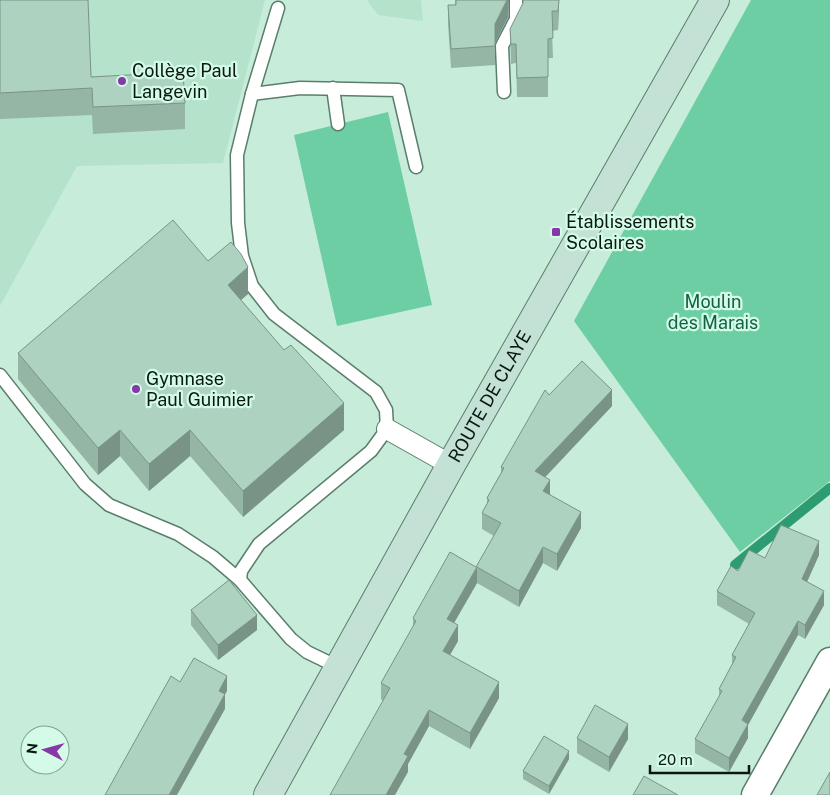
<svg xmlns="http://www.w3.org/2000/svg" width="830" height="795" font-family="'Public Sans',sans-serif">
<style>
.built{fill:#b4e2cb}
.green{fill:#6dcea4}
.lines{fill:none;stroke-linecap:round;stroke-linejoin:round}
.stream{stroke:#2e9c73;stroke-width:10}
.service-casing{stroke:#5a7d6c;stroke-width:15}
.pedestrian-casing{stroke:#5a7d6c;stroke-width:22}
.minor-casing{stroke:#5a7d6c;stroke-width:29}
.secondary-casing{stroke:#5a7d6c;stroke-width:30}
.service{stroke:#fff;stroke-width:12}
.pedestrian{stroke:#fff;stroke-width:20}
.minor{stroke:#fff;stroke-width:26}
.secondary{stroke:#c4e1d6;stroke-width:28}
.wall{fill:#95b5a5}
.shaded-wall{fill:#799486}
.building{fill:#add3c0;stroke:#799486}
.poi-dot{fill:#8738a8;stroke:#d4fbe7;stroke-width:2}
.labels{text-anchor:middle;stroke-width:4.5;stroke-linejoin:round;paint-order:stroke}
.poi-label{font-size:18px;fill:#0a1812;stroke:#d4fbe7;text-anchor:start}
.park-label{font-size:18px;fill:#126246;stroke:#d4fbe7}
.street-label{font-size:18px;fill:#0a1812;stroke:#d4fbe7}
</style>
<rect width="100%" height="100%" fill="#c7edda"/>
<!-- built -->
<g class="built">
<polygon points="0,0 265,0 223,163 77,166 0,306"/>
<polygon points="367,0 421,0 423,21 378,15"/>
</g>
<!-- green -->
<g class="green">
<polygon points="751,0 830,0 830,481 740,552 574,321"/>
<polygon points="388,112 432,305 337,326 294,135"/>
</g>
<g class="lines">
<!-- stream -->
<polyline class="stream" points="735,565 830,488"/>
<!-- service casing -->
<g class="service-casing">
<g id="service">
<polyline points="278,8 252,94 237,155 238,223 242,256 252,286 274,314 376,392 386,410 387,429 371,451 259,544 241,571 240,580 291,639 307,652 338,667"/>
<polyline points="333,88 338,124"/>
<polyline points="504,92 502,46 516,19 516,0"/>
<polyline points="252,94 300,88 398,90 416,167"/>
<polyline points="0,375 85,484 109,505 178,534 213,557 240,580"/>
</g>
</g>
<!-- pedestrian casing -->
<g class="pedestrian-casing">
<polyline id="pedestrian" points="387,429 451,465"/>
</g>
<!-- minor casing -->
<g class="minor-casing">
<polyline id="minor" points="755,795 830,661"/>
</g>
<!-- secondary casing -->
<g class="secondary-casing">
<g id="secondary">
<path id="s1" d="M268,795L451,465L715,0"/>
</g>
</g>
<!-- service -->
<use href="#service" class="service"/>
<!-- pedestrian -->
<use href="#pedestrian" class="pedestrian"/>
<!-- minor -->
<use href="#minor" class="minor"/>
<!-- secondary -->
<use href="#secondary" class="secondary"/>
</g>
<!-- wall -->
<g class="wall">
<polygon points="0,0 91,77 185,103 185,129 93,134 92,115 0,119"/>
<polygon points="455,0 509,0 508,17 495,43 495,65 451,68 448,24 448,5 455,5"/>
<polygon points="523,0 559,0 558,30 552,31 553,58 548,58 548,97 517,97 516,63 511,64 510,29 523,3"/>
<polygon points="208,261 248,294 241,300 344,430 243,517 190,456 149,491 120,456 98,475 18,379 18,353"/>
<polygon points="549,395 612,406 545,477 550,494 581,528 557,571 543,563 519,607 477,583 454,623 458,641 450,655 499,698 470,749 429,726 408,764 408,772 383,701 381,699 381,683 413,627 413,618 476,567 494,536 482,529 482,513 487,504 487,498 501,473 501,467"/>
<polygon points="819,555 807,582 824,605 805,639 798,635 748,725 748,738 729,772 695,753 695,739 719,697 719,689 732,665 732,655 749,624 717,605 717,591 738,571"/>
<polygon points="191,610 257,630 218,660 191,625"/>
<polygon points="577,738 628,739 609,772 577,753"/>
<polygon points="569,759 549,794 523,779 523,771"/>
</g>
<!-- shaded-wall -->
<g class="shaded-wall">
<polygon points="507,0 509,0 508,17 495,43 495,24"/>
<polygon points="559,0 558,30 558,11"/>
<polygon points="248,267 248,294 228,311 228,285"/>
<polygon points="612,390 612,406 535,488 535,471"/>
<polygon points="344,403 344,430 243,517 243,491"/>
<polygon points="120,430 120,456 98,475 98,448"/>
<polygon points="190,430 190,456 149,491 149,464"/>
<polygon points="550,480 550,496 543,491"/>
<polygon points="581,512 581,528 557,571 557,554"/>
<polygon points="819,541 819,555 802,593 802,579"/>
<polygon points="543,547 543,563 519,607 519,591"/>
<polygon points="477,567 477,583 447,635 447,619"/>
<polygon points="824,591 824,605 805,639 805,625"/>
<polygon points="257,615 257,630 218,660 218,645"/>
<polygon points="798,621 798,635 748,725 748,738 729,772 729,758 742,720"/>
<polygon points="458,625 458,641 443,667 443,651"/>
<polygon points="227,676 227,691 219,705 219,691"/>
<polygon points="499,682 499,698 470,749 470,733"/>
<polygon points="225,694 225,709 177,795 169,795"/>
<polygon points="429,710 429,726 408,764 408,772 395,795 386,795 404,754"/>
<polygon points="628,724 628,739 609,772 609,757"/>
<polygon points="569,751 569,759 549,794 549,786"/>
</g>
<!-- building -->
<g class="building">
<polygon points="0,0 88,0 91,77 183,72 185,103 93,107 92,88 0,93"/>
<polygon points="456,0 507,0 495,24 495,46 451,49 448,5 456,5"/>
<polygon points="523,0 559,0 558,11 552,11 553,38 548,39 548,77 517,78 516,44 511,44 510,29 523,3"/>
<polygon points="173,220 208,261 231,242 241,254 248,267 228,285 284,350 291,345 344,403 243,491 190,430 149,464 120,430 98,448 18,353"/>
<polygon points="582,361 612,390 535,471 550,480 543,491 581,512 557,554 543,547 519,591 477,567 447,619 458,625 443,651 499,682 470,733 429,710 404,754 408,756 386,795 330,795 390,688 381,683 416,621 413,618 450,552 476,567 501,523 482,513 489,500 487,498 504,468 501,467 545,390 549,395"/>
<polygon points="781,525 819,541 802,579 824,591 805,625 798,621 742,720 748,724 729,758 695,739 722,691 719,689 736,657 732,655 755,613 717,591 731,566 738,571 749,550 765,558"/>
<polygon points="229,580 257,615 218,645 191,610"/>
<polygon points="194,658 227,676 219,691 225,694 169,795 105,795 171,676 180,682"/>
<polygon points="595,705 628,724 609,757 577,738"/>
<polygon points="544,736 569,751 549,786 523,771"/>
<polygon points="830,772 830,795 817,795"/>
<polygon points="644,776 678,795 633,795"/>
</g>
<!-- markers -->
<g class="poi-dot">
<circle cx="122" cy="81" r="5"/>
<rect x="551" y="227" width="10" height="10" rx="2.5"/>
<circle cx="136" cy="389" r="5"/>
</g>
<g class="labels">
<!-- poi labels -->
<g class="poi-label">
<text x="132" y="77">Collège Paul<tspan x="132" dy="21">Langevin</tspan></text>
<text x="566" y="228">Établissements<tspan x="566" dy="21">Scolaires</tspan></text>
<text x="146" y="385">Gymnase<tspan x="146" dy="21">Paul Guimier</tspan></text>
</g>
<!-- park labels -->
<g class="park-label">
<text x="713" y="308">Moulin<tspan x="713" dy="21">des Marais</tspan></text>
</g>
<!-- street labels -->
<g class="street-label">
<text dy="6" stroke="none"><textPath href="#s1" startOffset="456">ROUTE DE CLAYE</textPath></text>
</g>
</g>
<!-- north arrow -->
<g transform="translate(45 750) rotate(276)"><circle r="24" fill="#d4fbe7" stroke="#83a092"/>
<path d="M0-4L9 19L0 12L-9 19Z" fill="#8738a8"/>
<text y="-8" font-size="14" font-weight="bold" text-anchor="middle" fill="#0a1812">N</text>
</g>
<!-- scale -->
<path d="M650 765v8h99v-8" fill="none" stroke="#0a1812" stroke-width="2.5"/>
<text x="658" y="765" font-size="15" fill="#0a1812" stroke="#d4fbe7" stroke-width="4" paint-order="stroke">20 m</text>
</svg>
